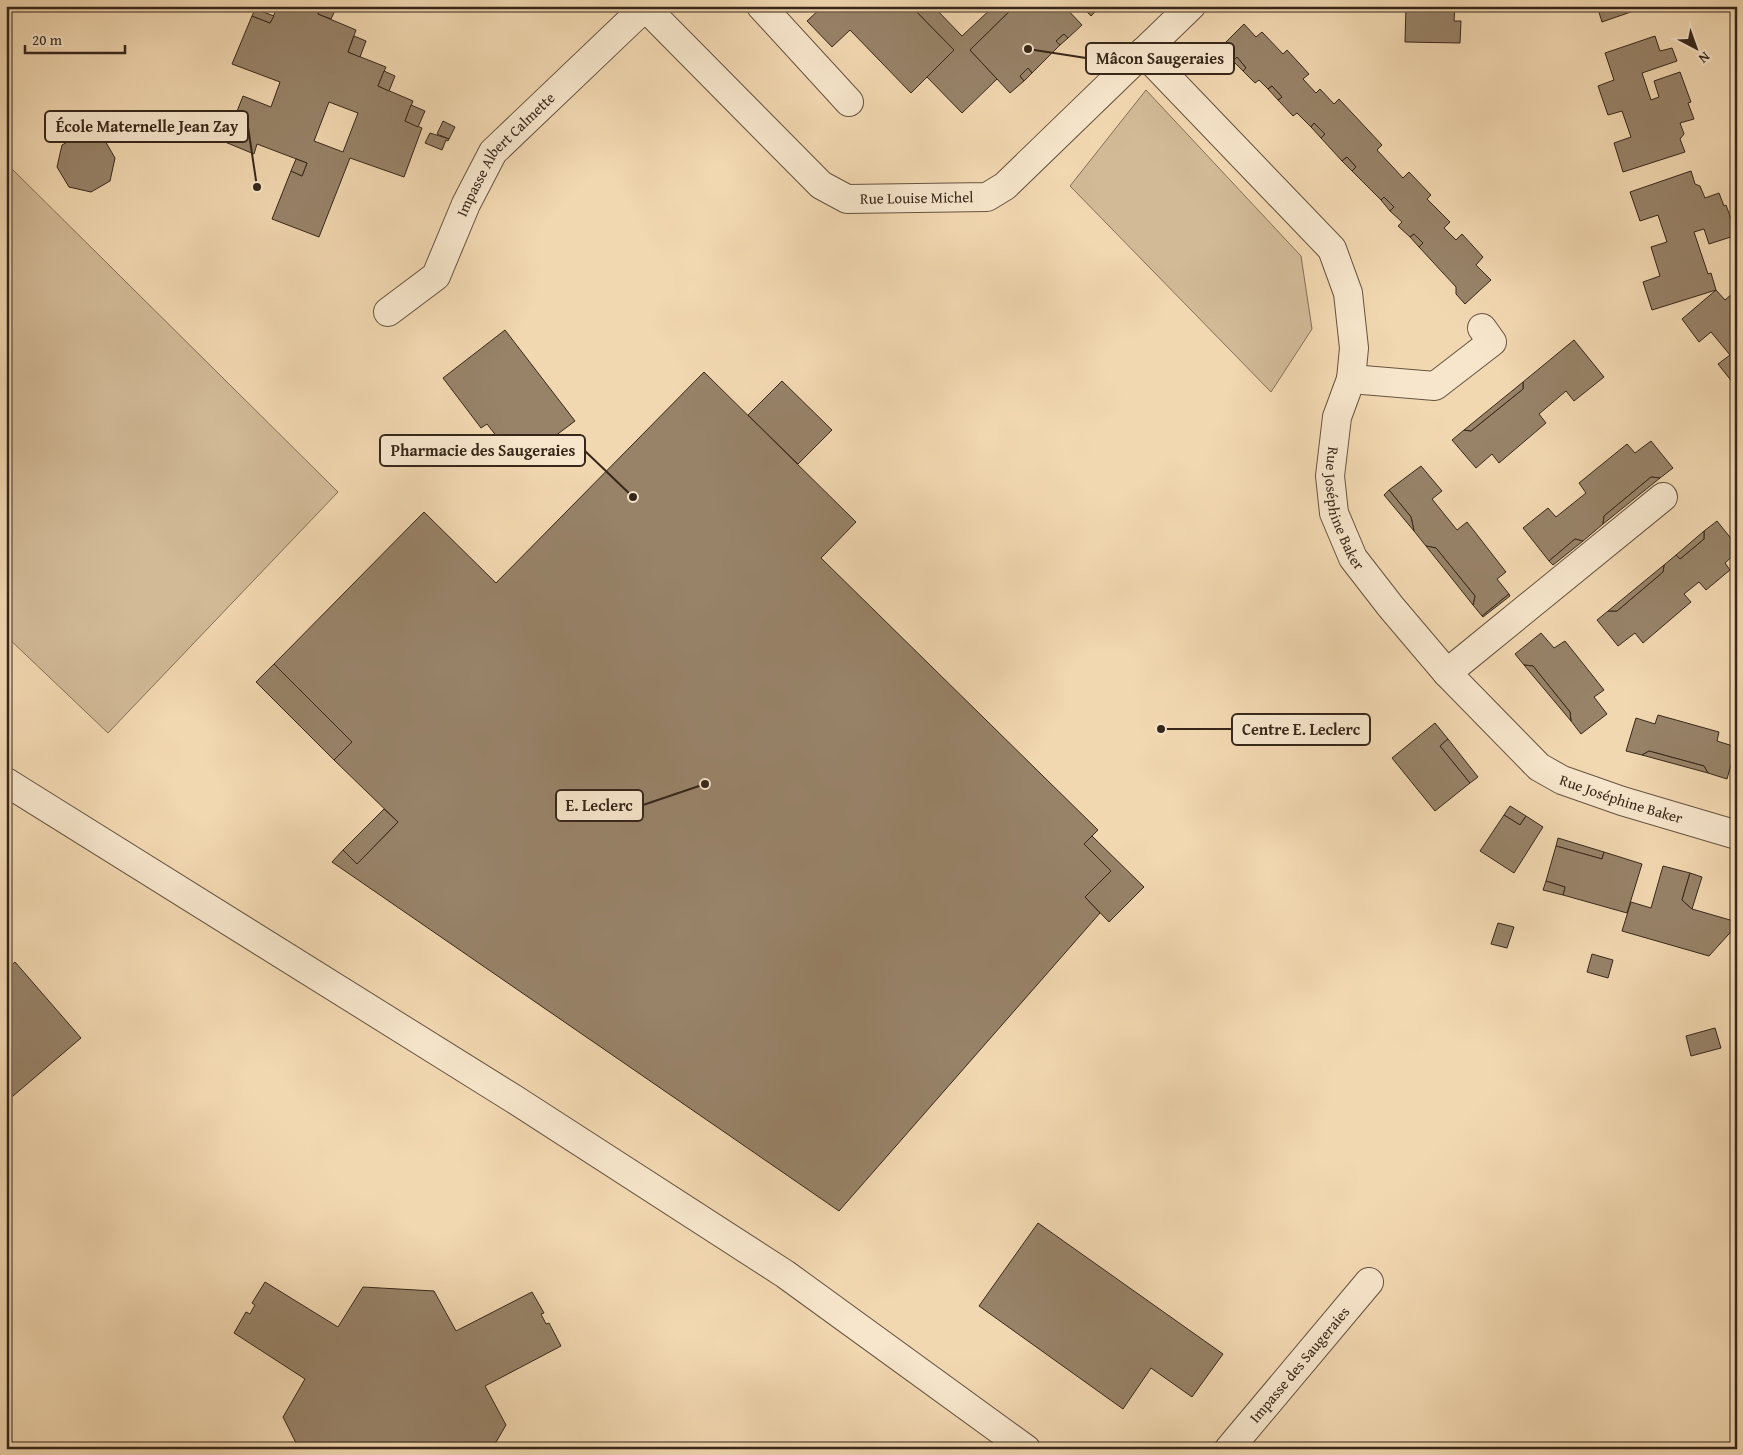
<svg xmlns="http://www.w3.org/2000/svg" width="1743" height="1455" font-family="'Gentium Book Plus',serif">
<style>
.green{fill:#d2ba97;stroke:#847058}
.building{fill:#988369;stroke:#37271a;fill-rule:evenodd}
.lines{fill:none;stroke-linecap:round;stroke-linejoin:round}
.minor-casing{stroke:#665340;stroke-width:30}
.minor{stroke:#f7e6cc;stroke-width:28}
.labels{text-anchor:middle;stroke-width:5;stroke-linejoin:round;paint-order:stroke}
.street-label{font-size:15px;fill:#37271a;stroke:#f7e6cc}
.leader{fill:none;stroke:#37271a;stroke-width:2}
.callout-dot{fill:#37271a;stroke:#f7e6cc;stroke-width:2}
.callout{fill:#f7e6cc;stroke:#37271a;stroke-width:2}
.callout-label{font-size:16px;text-anchor:middle;font-weight:bold;fill:#37271a}
</style>
<rect width="100%" height="100%" fill="#f2d8b1"/>
<filter id="stains"><feTurbulence type="fractalNoise" baseFrequency=".004" numOctaves="4"/><feColorMatrix values="0 0 0 0 .2 0 0 0 0 .09 0 0 0 0 .02 0 0 0 .5 -.17"/></filter>
<radialGradient id="worn" r=".72"><stop offset=".6" stop-color="#630" stop-opacity="0"/><stop offset="1" stop-color="#630" stop-opacity=".3"/></radialGradient>
<!-- green -->
<g class="green">
<polygon points="1146,90 1301,256 1312,329 1271,392 1070,186"/>
<polygon points="6,163 338,492 108,733 6,636"/>
</g>
<!-- building -->
<g class="building">
<path d="M278,6H321L318,14L356,30L348,52L386,67L378,86L413,101L405,121L422,128L404,177L350,158L319,237L272,219L291,171L302,176L307,163L257,144L254,154L225,142L243,96L271,107L280,82L232,64L252,16L270,23ZM329,102L358,113L343,152L314,141Z"/>
<polygon points="321,6 337,6 331,19 318,14"/>
<polygon points="823,6 911,6 954,50 911,93 850,30 832,47 807,21"/>
<polygon points="911,6 933,6 962,36 994,6 1015,6 970,50 997,79 962,113 927,77 954,50"/>
<polygon points="1015,6 1064,6 1082,25 1068,38 1064,34 1056,41 1060,45 1032,73 1028,68 1020,76 1024,81 1010,93 970,50"/>
<polygon points="1081,6 1101,6 1091,16"/>
<polygon points="1406,6 1461,6 1455,7 1454,21 1461,21 1460,43 1405,42"/>
<polygon points="1597,6 1648,6 1602,22"/>
<polygon points="255,9 274,16 270,23 252,16"/>
<polygon points="1244,24 1256,37 1262,32 1283,54 1287,50 1309,74 1303,79 1316,93 1320,89 1334,104 1339,99 1382,145 1377,150 1403,178 1409,172 1431,195 1427,199 1450,222 1444,228 1456,240 1462,234 1483,257 1476,265 1491,280 1465,304 1456,294 1456,287 1419,247 1423,243 1414,234 1410,237 1398,226 1402,222 1390,211 1394,207 1384,197 1381,200 1352,171 1356,167 1347,157 1342,161 1321,138 1325,134 1314,123 1311,127 1297,113 1293,116 1278,100 1282,97 1272,86 1268,89 1259,80 1255,83 1243,71 1246,68 1237,57 1233,61 1221,47"/>
<polygon points="1064,34 1068,38 1060,45 1056,41"/>
<polygon points="354,36 366,41 360,57 348,52"/>
<polygon points="1655,36 1660,51 1672,48 1677,61 1642,73 1651,100 1659,97 1654,81 1680,72 1691,102 1688,103 1694,119 1680,123 1684,134 1680,139 1685,152 1623,172 1614,143 1631,137 1622,111 1608,115 1598,86 1614,80 1605,53"/>
<polygon points="1237,57 1246,68 1243,71 1233,61"/>
<polygon points="1028,68 1032,73 1024,81 1020,76"/>
<polygon points="384,71 395,76 389,91 378,86"/>
<polygon points="1272,86 1282,97 1278,100 1268,89"/>
<polygon points="411,105 425,111 418,127 405,121"/>
<polygon points="443,121 455,127 449,139 437,134"/>
<polygon points="1314,123 1325,134 1321,138 1311,127"/>
<polygon points="430,133 449,139 448,141 446,140 442,150 425,143"/>
<polygon points="82,134 104,139 115,158 110,181 91,192 69,187 57,167 62,145"/>
<polygon points="1347,157 1356,167 1352,171 1342,161"/>
<polygon points="296,159 307,163 302,176 291,171"/>
<polygon points="1691,171 1695,184 1700,186 1705,198 1719,193 1724,206 1726,205 1737,235 1709,244 1704,229 1694,232 1708,274 1711,273 1716,290 1652,310 1643,282 1660,276 1651,247 1667,242 1658,215 1640,221 1630,192"/>
<polygon points="1384,197 1394,207 1390,211 1381,200"/>
<polygon points="1414,234 1423,243 1419,247 1410,237"/>
<polygon points="1737,287 1737,388 1718,364 1730,355 1711,332 1699,342 1682,319 1716,290 1725,300 1732,294 1731,292"/>
<polygon points="505,330 575,421 518,464 487,424 481,428 443,378"/>
<polygon points="1574,340 1604,377 1574,401 1566,391 1539,414 1546,423 1499,463 1492,454 1476,468 1452,440 1464,430 1471,431 1523,389 1523,382"/>
<polygon points="704,372 856,522 821,558 1098,830 1084,844 1111,871 1085,897 1100,913 839,1211 332,862 343,850 357,864 398,822 334,760 352,742 274,664 424,512 496,583"/>
<polygon points="782,381 832,430 798,464 748,415"/>
<polygon points="1523,382 1523,389 1471,431 1464,430"/>
<polygon points="1651,441 1673,468 1660,478 1651,477 1604,516 1603,524 1583,541 1575,539 1549,561 1523,528 1548,508 1556,517 1586,493 1579,483 1627,444 1635,453"/>
<polygon points="1421,466 1442,491 1432,499 1457,530 1467,522 1506,572 1497,579 1509,594 1482,616 1473,605 1475,596 1436,548 1426,546 1414,531 1411,517 1389,490"/>
<polygon points="1651,477 1660,478 1603,524 1604,516"/>
<polygon points="1389,490 1411,517 1414,531 1384,495"/>
<polygon points="1717,521 1737,546 1737,552 1725,563 1730,570 1706,590 1699,582 1684,594 1691,602 1643,643 1635,633 1618,646 1597,620 1608,611 1617,611 1663,572 1664,565 1676,555 1680,559 1704,539 1704,531"/>
<polygon points="1704,531 1704,539 1680,559 1676,555"/>
<polygon points="1575,539 1583,541 1553,565 1549,561"/>
<polygon points="1426,546 1436,548 1475,596 1473,605"/>
<polygon points="1664,565 1663,572 1617,611 1608,611"/>
<polygon points="1509,594 1510,596 1483,617 1482,616"/>
<polygon points="1541,633 1554,648 1565,641 1604,690 1594,697 1607,714 1581,734 1571,721 1570,712 1533,666 1524,665 1515,654"/>
<polygon points="274,664 352,742 334,760 256,682"/>
<polygon points="1524,665 1533,666 1570,712 1571,721"/>
<polygon points="1658,715 1719,732 1717,741 1736,747 1727,779 1708,773 1704,766 1649,751 1642,755 1626,751 1636,718 1655,724"/>
<polygon points="1435,723 1448,739 1440,746 1470,783 1435,811 1392,758"/>
<polygon points="1448,739 1478,777 1470,783 1440,746"/>
<polygon points="1649,751 1704,766 1708,773 1642,755"/>
<polygon points="1510,806 1526,816 1520,825 1504,815"/>
<polygon points="384,809 398,822 357,864 343,850"/>
<polygon points="1504,815 1520,825 1526,816 1543,827 1514,873 1480,851"/>
<polygon points="1092,836 1144,887 1109,922 1085,897 1111,871 1084,844"/>
<polygon points="1558,838 1604,852 1602,859 1556,846"/>
<polygon points="1556,846 1602,859 1604,852 1642,864 1627,913 1563,895 1565,887 1546,881"/>
<polygon points="1663,866 1690,873 1682,900 1692,909 1737,922 1737,925 1709,956 1622,931 1631,902 1651,908"/>
<polygon points="1690,873 1702,877 1692,909 1682,900"/>
<polygon points="1546,881 1565,887 1563,895 1543,890"/>
<polygon points="1498,923 1514,927 1507,948 1491,944"/>
<polygon points="1592,954 1613,960 1608,978 1587,972"/>
<polygon points="15,962 81,1038 6,1102 6,970"/>
<polygon points="1715,1028 1721,1048 1691,1056 1686,1036"/>
<polygon points="1038,1223 1223,1354 1192,1397 1151,1368 1123,1409 979,1306"/>
<polygon points="265,1282 338,1327 363,1287 434,1291 456,1331 532,1292 544,1313 541,1314 546,1324 549,1323 561,1346 485,1386 506,1425 492,1449 299,1449 283,1417 305,1379 234,1333 246,1312 250,1314 255,1305 252,1303"/>
</g>
<g class="lines">
<!-- minor casing -->
<g class="minor-casing">
<g id="minor">
<path id="s1" d="M644,6L821,185L847,199L987,197L1005,186L1191,6"/>
<polyline points="761,6 849,102"/>
<path id="s2" d="M1143,52L1332,249L1348,293L1354,348L1351,379L1337,417L1330,476L1334,513L1353,558L1391,607L1447,673L1539,767L1562,780L1622,801L1737,835"/>
<path id="s3" d="M388,312L436,276L466,204L493,152L645,7"/>
<polyline points="1351,379 1435,386 1492,342 1482,328"/>
<polyline points="1447,673 1663,497"/>
<polyline points="6,782 514,1099 785,1274 1026,1449"/>
<path id="s4" d="M1229,1449L1369,1282"/>
</g>
</g>
<!-- minor -->
<use href="#minor" class="minor"/>
</g>
<g class="labels">
<!-- street labels -->
<g class="street-label">
<text dy="5" stroke="none"><textPath href="#s3" startOffset="202">Impasse Albert Calmette</textPath></text>
<text dy="5" stroke="none"><textPath href="#s1" startOffset="351">Rue Louise Michel</textPath></text>
<text dy="5" stroke="none"><textPath href="#s2" startOffset="541">Rue Joséphine Baker</textPath></text>
<text dy="5" stroke="none"><textPath href="#s2" startOffset="961">Rue Joséphine Baker</textPath></text>
<text dy="5" stroke="none"><textPath href="#s4" startOffset="110">Impasse des Saugeraies</textPath></text>
</g>
</g>
<!-- callouts -->
<path class="leader" d="M1028 49L1086 58M257 187L248 127M633 497L585 451M1161 729L1232 729M705 784L643 805"/>
<g class="callout-dot">
<circle cx="1028" cy="49" r="5"/>
<circle cx="257" cy="187" r="5"/>
<circle cx="633" cy="497" r="5"/>
<circle cx="1161" cy="729" r="5"/>
<circle cx="705" cy="784" r="5"/>
</g>
<g class="callout">
<rect x="1086" y="43" width="148" height="31" rx="5"/>
<rect x="45" y="111" width="203" height="31" rx="5"/>
<rect x="380" y="435" width="205" height="31" rx="5"/>
<rect x="1232" y="714" width="138" height="31" rx="5"/>
<rect x="556" y="790" width="87" height="31" rx="5"/>
</g>
<g class="callout-label">
<text x="1160" y="64">Mâcon Saugeraies</text>
<text x="147" y="132">École Maternelle Jean Zay</text>
<text x="483" y="456">Pharmacie des Saugeraies</text>
<text x="1301" y="735">Centre E. Leclerc</text>
<text x="599" y="811">E. Leclerc</text>
</g>
<!-- margin -->
<rect width="1743" height="1455" fill="none" stroke="#f2d8b1" stroke-width="25"/>
<rect x="8" y="8" width="1728" height="1440" fill="none" stroke="#37271a" stroke-width="2.5"/>
<rect x="12" y="12" width="1718" height="1430" fill="none" stroke="#37271a"/>
<!-- north arrow -->
<g transform="translate(1696 48) rotate(139)" stroke="#f7e6cc" stroke-width="4" paint-order="stroke">
<path d="M0-4L9 19L0 12L-9 19Z" fill="#37271a"/>
<text y="-8" font-size="14" font-weight="bold" text-anchor="middle" fill="#37271a">N</text>
</g>
<!-- scale -->
<path d="M25 45v8h100v-8" fill="none" stroke="#37271a" stroke-width="2.5"/>
<text x="32" y="45" font-size="15" fill="#37271a" stroke="#f7e6cc" stroke-width="4" paint-order="stroke">20 m</text>
<rect width="100%" height="100%" filter="url(#stains)"/>
<rect width="100%" height="100%" fill="url(#worn)"/>
</svg>
